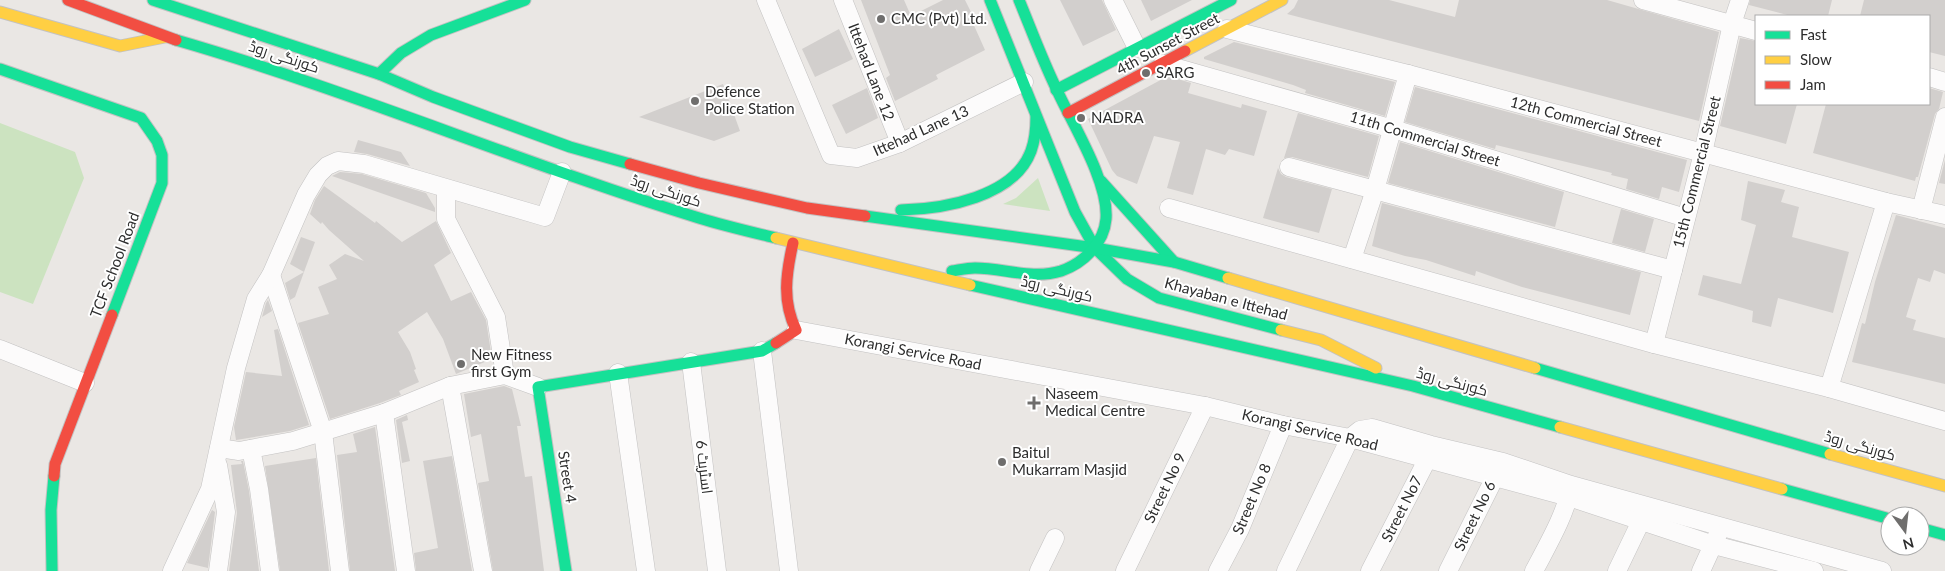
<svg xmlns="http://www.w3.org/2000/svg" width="1945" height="571" font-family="Lato,Cairo,sans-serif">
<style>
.green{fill:#cce3c0}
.building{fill:#d2cfcd}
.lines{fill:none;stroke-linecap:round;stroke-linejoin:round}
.street-casing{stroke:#c3c2c2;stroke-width:19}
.fast-casing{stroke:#c3c2c2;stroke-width:13}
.slow-casing{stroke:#c3c2c2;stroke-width:13}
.jam-casing{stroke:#c3c2c2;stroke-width:13}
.street{stroke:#fcfbfb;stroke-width:18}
.fast{stroke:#16e098;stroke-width:11}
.slow{stroke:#ffcf43;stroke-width:11}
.jam{stroke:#f24e42;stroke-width:11}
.poi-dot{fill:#6f6e6d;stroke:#fff;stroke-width:2}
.labels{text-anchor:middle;stroke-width:4;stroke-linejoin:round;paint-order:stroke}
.poi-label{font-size:15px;fill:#2d2d2d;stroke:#fff;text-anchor:start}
.street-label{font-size:15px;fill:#2d2d2d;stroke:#fff}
</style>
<rect width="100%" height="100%" fill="#eae7e4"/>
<!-- green -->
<g class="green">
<polygon points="0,123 75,152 84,178 33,304 0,292"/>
<polygon points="1038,178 1050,211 1003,204 1016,198"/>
</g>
<!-- building -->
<g class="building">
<polygon points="861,0 904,0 911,16 943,0 965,0 975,20 972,21 985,50 936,75 938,79 895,101 886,78 890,75"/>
<polygon points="1060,0 1102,0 1116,30 1083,46"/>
<polygon points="1141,0 1192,0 1151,21"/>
<polygon points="1298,0 1389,0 1455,17 1459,0 1607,0 1719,32 1699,121 1287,14 1294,8"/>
<polygon points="1750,0 1832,0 1828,16 1791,16 1749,5"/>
<polygon points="1864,0 1945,0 1945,56 1929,52 1929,16 1860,16"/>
<polygon points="839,29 853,59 815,77 802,49"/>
<polygon points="1740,38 1756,41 1756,104 1797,104 1786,144 1720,126"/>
<polygon points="1234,42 1395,82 1385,116 1305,93 1306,90 1293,85 1204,59 1204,57"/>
<polygon points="1168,76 1191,83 1188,93 1241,108 1242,104 1267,111 1254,156 1229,149 1225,155 1206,149 1193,195 1167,188 1180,142 1154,136 1137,184 1117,176 1112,170 1088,119"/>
<polygon points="723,84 740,131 714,141 639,117"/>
<polygon points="1415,87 1687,160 1679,192 1662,187 1659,199 1626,189 1628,179 1611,175 1612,173 1496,145 1495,149 1405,122"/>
<polygon points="867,88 878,118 846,134 832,105"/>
<polygon points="1929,88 1943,92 1939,109 1935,114 1918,177 1916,177 1915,181 1813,153 1826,104 1929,104"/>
<polygon points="1298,113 1379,136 1368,177 1292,157 1284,158"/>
<polygon points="358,140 401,152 410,166 367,154 354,152"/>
<polygon points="1400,142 1564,192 1555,227 1388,183"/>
<polygon points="1945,160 1945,184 1939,183"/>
<polygon points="1278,168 1281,174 1286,177 1332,189 1319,233 1263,218"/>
<polygon points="340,172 362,174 426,193 435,208 435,212 332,176"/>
<polygon points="1748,181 1785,190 1781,202 1799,207 1792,237 1849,252 1833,313 1778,298 1771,327 1752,322 1753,311 1698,295 1703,275 1741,284 1756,225 1741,220"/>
<polygon points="324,186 375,223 376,221 402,242 436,221 451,253 434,265 451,301 471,292 486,320 492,359 456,374 443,339 427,312 398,332 410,352 416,369 414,370 419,382 399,391 401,395 380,403 330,419 298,323 329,314 318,287 337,279 329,265 345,254 364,261 329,230 322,222 321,224 310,214 315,200"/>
<polygon points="1382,203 1641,272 1630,315 1522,287 1476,271 1475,276 1426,260 1405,256 1372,246"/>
<polygon points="1621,209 1654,219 1645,252 1612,243"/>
<polygon points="1896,215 1945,228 1945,274 1934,270 1930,282 1918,278 1906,317 1916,320 1913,330 1945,338 1945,384 1852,362 1862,323 1865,324 1875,282"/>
<polygon points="301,237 315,242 304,272 290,264"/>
<polygon points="304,272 295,297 290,300 285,283"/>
<polygon points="268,300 272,311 262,317 266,303"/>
<polygon points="278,329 309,425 290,431 236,440 234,427 246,372 282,376 274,330"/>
<polygon points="504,386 512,389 521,426 517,426 525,477 532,476 544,571 493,571 478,483 489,481 481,434 471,437 464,394"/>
<polygon points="407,415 408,420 402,422 410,461 402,463 396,420"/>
<polygon points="375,427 395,571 350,571 337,455 357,452 353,434"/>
<polygon points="452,456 472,571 416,571 414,553 438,548 423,461"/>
<polygon points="316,458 329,571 280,571 265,466"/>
<polygon points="241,461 243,461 249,491 259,571 229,571 237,513 231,465 242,464"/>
<polygon points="212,510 215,512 208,568 187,563"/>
</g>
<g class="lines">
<!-- street casing -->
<g class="street-casing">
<g id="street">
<polyline points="766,0 831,155 857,158 900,143 1024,82"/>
<polyline points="843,0 900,143"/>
<polyline points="1113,0 1137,48"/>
<polyline points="1643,0 1756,31"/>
<polyline points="1227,29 1408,74 1886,202 1945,215"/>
<polyline points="1163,64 1393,129 1686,218"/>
<polyline points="1929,77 1945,82"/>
<polyline points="1289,167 1673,270"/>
<polyline points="446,189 446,219 496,317 505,375"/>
<polyline points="1169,208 1654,344 1829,388 1945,421"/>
<polyline points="1921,210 1945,117"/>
<polyline points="1352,259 1375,190 1408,74"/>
<polyline points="271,275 323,432 340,571"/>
<polyline points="796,330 1205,406 1283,425 1350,438 1569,497 1714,545 1814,571"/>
<polyline points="1654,344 1703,153 1732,24 1740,0"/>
<polyline points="0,349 85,383"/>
<polyline points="762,351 789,571"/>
<polyline points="691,362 717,571"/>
<polyline points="618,373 646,571"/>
<polyline points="450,386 483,571"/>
<polyline points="1829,388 1886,202"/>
<polyline points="384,413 406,571"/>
<polyline points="219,448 239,451 293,441 384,413 450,386 505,375 538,387"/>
<polyline points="251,449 259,489 270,571"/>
<polyline points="172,571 210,489 236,368 256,299 271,275 306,195 318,175 327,166 338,161 364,164 545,217 562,172"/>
<polyline points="218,571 226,512 218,465"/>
<polyline points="1039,571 1055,538"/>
<polyline points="1125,571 1205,406"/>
<polyline points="1218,571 1240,529 1283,425"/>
<polyline points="1286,571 1350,438 1360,430 1372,428 1431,445 1503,462 1571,485 1882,571"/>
<polyline points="1370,571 1428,458 1430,448"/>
<polyline points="1448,571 1500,467"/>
<path d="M1534,571C1548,544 1565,516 1571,486"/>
<polyline points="1617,571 1641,521 1643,510"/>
<polyline points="1701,571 1718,534"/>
</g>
</g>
<!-- fast casing -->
<g class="fast-casing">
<g id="fast">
<polyline points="153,0 379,74 433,97 570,147 630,164"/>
<polyline points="990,0 1075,212 1095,248 1127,279 1159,298 1281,330"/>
<path d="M176,40C353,91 523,164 699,218C725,226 751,232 776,238"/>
<polyline points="0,69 141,118 157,141 162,155 162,183 112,315"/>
<polyline points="379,74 401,53 431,35 525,0"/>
<polyline points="1056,90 1231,0"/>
<polyline points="1101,181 1174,262"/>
<path d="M901,210C944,209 1014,197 1031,151C1035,140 1036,129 1036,117"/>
<polyline points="865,216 1095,248 1174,262 1228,278"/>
<path d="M952,271C959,270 967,268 975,268C1004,268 1032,280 1061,271C1084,263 1104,243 1106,219C1109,181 1071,122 1056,88C1042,59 1031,29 1019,0"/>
<polyline points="970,285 1413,386 1560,427"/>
<polyline points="1535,368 1830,454"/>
<polyline points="1782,489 1890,519"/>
<polyline points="1920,528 1945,535"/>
<polyline points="52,571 51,510 54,476"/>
<polyline points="566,571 538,387 762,351 776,343"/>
</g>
</g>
<!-- slow casing -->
<g class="slow-casing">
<g id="slow">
<polyline points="0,12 120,46 165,37"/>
<polyline points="1185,51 1282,0"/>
<polyline points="776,238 970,285"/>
<polyline points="1228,278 1535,368"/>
<polyline points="1281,330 1321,340 1376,368"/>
<polyline points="1560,427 1782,489"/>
<polyline points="1830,454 1945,486"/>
</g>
</g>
<!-- jam casing -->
<g class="jam-casing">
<g id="jam">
<polyline points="68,0 176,40"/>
<polyline points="1068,113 1185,51"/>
<polyline points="630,164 699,183 807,208 865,216"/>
<path d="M776,343L796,330C782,301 786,274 793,243"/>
<polyline points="54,476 55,464 112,315"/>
</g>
</g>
<!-- street -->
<use href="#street" class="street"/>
<!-- fast -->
<use href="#fast" class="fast"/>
<!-- slow -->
<use href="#slow" class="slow"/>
<!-- jam -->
<use href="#jam" class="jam"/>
</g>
<!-- markers -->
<g class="poi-dot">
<circle cx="881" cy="19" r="5"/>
<circle cx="1146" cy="73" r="5"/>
<circle cx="695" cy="101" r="5"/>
<circle cx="1081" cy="118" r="5"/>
<circle cx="461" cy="364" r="5"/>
<path d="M1031.5 395.5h5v5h5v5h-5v5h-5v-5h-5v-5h5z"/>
<circle cx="1002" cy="462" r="5"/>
</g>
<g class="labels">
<!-- poi labels -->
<g class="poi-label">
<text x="891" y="24">CMC (Pvt) Ltd.</text>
<text x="1156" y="78">SARG</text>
<text x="705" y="97">Defence<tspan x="705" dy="17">Police Station</tspan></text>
<text x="1091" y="123">NADRA</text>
<text x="471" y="360">New Fitness<tspan x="471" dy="17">first Gym</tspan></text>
<text x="1045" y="399">Naseem<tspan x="1045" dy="17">Medical Centre</tspan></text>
<text x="1012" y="458">Baitul<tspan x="1012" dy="17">Mukarram Masjid</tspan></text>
</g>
<!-- street labels -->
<g class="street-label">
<text transform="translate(1168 44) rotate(-28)" y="5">4th Sunset Street</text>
<text transform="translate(284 57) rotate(18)" y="5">کورنگی روڈ</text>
<text transform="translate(871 72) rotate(69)" y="5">Ittehad Lane 12</text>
<text transform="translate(1586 122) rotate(15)" y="5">12th Commercial Street</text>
<text transform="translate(921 131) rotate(-24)" y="5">Ittehad Lane 13</text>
<text transform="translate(1425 139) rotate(17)" y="5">11th Commercial Street</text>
<text transform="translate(1697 172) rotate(-76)" y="5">15th Commercial Street</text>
<text transform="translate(666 191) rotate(18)" y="5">کورنگی روڈ</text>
<text transform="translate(115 265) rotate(-69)" y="5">TCF School Road</text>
<text transform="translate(1057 289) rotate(13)" y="5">کورنگی روڈ</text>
<text transform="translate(1226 299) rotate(15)" y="5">Khayaban e Ittehad</text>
<text transform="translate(913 352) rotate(11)" y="5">Korangi Service Road</text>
<text transform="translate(1452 382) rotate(15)" y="5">کورنگی روڈ</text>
<text transform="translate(1310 430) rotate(13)" y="5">Korangi Service Road</text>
<text transform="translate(1860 446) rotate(16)" y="5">کورنگی روڈ</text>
<text transform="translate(704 467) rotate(83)" y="5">اسٹریٹ 6</text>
<text transform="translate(567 477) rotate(81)" y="5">Street 4</text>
<text transform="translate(1165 488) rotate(-64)" y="5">Street No 9</text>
<text transform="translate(1252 499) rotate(-67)" y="5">Street No 8</text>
<text transform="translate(1402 509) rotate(-63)" y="5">Street No7</text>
<text transform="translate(1475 516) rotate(-64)" y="5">Street No 6</text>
</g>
</g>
<!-- legend -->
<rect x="1755" y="15" width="175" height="90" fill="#ffffff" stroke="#ababab"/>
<rect x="1765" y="31" width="25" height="8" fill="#16e098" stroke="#ababab"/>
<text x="1800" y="40" font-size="15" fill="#2d2d2d">Fast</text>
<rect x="1765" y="56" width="25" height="8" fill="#ffcf43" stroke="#ababab"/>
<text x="1800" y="65" font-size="15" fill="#2d2d2d">Slow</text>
<rect x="1765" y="81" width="25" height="8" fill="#f24e42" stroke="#ababab"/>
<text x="1800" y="90" font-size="15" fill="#2d2d2d">Jam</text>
<!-- north arrow -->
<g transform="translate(1905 531) rotate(165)"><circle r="24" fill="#ffffff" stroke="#ababab"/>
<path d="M0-4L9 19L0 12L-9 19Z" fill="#6f6e6d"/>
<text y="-8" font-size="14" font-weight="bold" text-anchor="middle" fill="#2d2d2d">N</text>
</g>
</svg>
